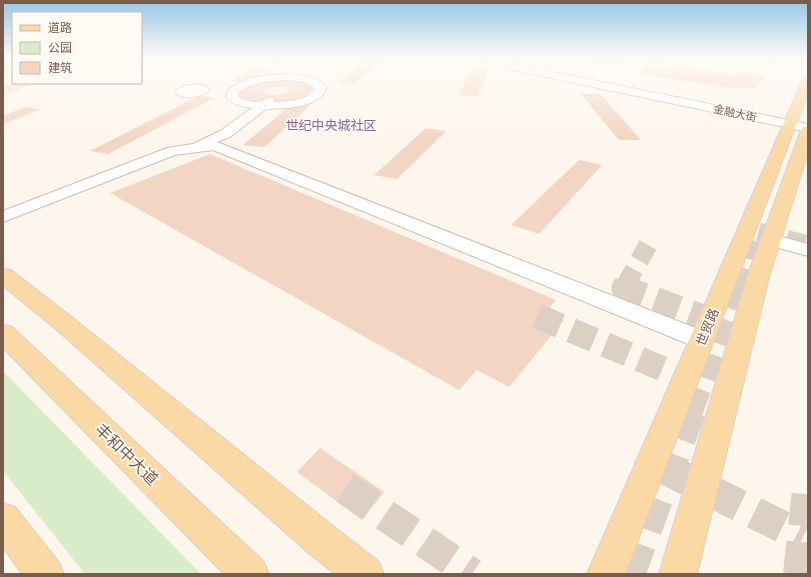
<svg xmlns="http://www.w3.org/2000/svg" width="811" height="577" font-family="'Nunito Sans','Noto Sans SC',sans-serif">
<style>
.green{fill:#d8ecc9}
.building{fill:#f3d5c3;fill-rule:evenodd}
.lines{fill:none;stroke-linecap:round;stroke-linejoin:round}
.minor-tunnel-far2{stroke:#dcd0c4;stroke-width:19;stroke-dasharray:19 10;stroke-linecap:butt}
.minor-tunnel-far1{stroke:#dcd0c4;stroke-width:25;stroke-dasharray:25 12;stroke-linecap:butt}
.minor-tunnel{stroke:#dcd0c4;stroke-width:32;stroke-dasharray:32 16;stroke-linecap:butt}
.minor-casing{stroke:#d1beb0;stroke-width:2}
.major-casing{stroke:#dad1cd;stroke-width:2}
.minor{fill:#fff;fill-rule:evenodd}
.major{fill:#fbd9a5;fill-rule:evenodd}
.labels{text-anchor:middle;stroke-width:3.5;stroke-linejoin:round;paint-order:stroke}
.far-street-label{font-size:11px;fill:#7a5c4d;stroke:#fffaf3}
.far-quarter-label{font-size:13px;fill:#846695;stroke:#fffaf3}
.street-label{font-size:13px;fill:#7a5c4d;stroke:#fffaf3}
.near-street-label{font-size:16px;fill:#7a5c4d;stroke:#fffaf3}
</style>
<rect width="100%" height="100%" fill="#fdf6ec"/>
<!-- green -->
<polygon class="green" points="3,371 201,574 85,574 3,471"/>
<!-- building -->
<g class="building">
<polygon points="273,59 289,59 281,64 266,63"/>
<polygon points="369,59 385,59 354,84 338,83"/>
<polygon points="604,59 623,59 612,67 596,64"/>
<polygon points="753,59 772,59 770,64 752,61"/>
<polygon points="652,61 735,75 741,72 765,76 755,88 730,88 639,74"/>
<polygon points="256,67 271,69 247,83 231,81"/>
<polygon points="472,67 489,68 478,96 459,95"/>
<path d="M288,80L306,83L311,86L312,90L302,97L281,102H257L241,97L239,94L241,90L246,86L265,81ZM276,87H284L290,90L279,95L267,94L263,92L265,89Z"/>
<polygon points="17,83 35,83 3,95 3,88"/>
<polygon points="581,94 600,94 641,140 619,140"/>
<polygon points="198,96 214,98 108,154 90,151"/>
<polygon points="292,104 310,106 264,147 243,145"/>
<polygon points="25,107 41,109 3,124 3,116"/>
<polygon points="426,128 446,131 397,179 374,175"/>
<polygon points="210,154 556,300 546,312 564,320 509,387 477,370 459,390 110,193"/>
<polygon points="579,160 602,165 539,234 511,225"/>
<polygon points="320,448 384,492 362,520 297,472"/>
</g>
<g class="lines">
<!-- minor-tunnel-far2 -->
<g class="minor-tunnel-far2">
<polyline points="625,286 648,245"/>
<polyline points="738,286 758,232 808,245"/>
</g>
<!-- minor-tunnel-far1 -->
<g class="minor-tunnel-far1">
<polyline points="626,285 624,288 722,324"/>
<polyline points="537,316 699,384"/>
<polyline points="690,412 738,285"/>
</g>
<!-- minor-tunnel -->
<g class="minor-tunnel">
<polyline points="668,470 803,537"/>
<polyline points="345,488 472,574"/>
<polyline points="629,574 690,411"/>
<polyline points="799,574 808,491"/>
</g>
<!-- minor casing -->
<g class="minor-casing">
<g id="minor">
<polygon points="470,59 489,59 808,124 808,132 475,62"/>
<path d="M286,74C300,75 318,75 327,87L322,96L315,101L305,105L290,108L266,109L230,137L217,142L711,334L714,340L711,346L702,349L693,346L213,150L175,155L3,222V211L167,148L193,144L220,131L252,108C243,107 232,105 226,97L228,90C245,77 265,75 286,74ZM286,80L304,82L315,88C308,101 288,101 275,102L273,98C267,97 266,100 261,101C254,104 243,99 238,96V93C252,82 269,81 286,80Z"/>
<path d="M197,84L206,86L209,90L207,92C197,98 182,101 174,91L183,86Z"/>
<polygon points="771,234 808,244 808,256 764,244 761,240 764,236"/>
</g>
</g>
<!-- major casing -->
<g class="major-casing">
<g id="major">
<polygon points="13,59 13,65 3,68 3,62"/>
<polygon points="808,76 808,93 625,574 587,574 803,79"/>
<polygon points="808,126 808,152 769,277 697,574 659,574 747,277 801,130 803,127"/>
<polygon points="3,269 11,270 73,318 338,530 378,561 384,574 335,574 312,556 57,330 3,286"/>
<polygon points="3,325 12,327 263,561 269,574 224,574 3,348"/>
<polygon points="3,503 15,507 58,561 64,574 22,574 3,547"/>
</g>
</g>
<!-- minor -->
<use href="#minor" class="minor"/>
<!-- major -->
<use href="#major" class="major"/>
</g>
<!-- sky -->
<linearGradient id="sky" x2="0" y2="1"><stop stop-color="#97c7e8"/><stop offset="0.42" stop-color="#fefbf6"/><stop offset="1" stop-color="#fefbf6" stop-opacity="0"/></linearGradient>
<rect width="811" height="140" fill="url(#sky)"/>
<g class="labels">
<!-- far-street labels -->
<g class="far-street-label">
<text transform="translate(735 113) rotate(12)" y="4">金融大街</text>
</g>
<!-- far-quarter labels -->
<g class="far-quarter-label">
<text x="331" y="130">世纪中央城社区</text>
</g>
<!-- street labels -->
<g class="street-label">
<text transform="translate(707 327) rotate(-68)" y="5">世贸路</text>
</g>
<!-- near-street labels -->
<g class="near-street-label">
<text transform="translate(127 454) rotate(44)" y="6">丰和中大道</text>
</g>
</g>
<!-- border -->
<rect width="811" height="577" fill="none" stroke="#7a5c4d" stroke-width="8"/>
<!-- legend -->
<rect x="12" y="12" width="130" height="72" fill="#fffaf3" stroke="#cabbb1"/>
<rect x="20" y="25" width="20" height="6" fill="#fbd9a5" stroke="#cabbb1"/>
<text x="48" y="32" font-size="12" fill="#7a5c4d">道路</text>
<rect x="20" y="42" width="20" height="12" fill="#d8ecc9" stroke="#cabbb1"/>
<text x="48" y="52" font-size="12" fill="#7a5c4d">公园</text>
<rect x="20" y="62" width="20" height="12" fill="#f3d5c3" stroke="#cabbb1"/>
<text x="48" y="72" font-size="12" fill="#7a5c4d">建筑</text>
</svg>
